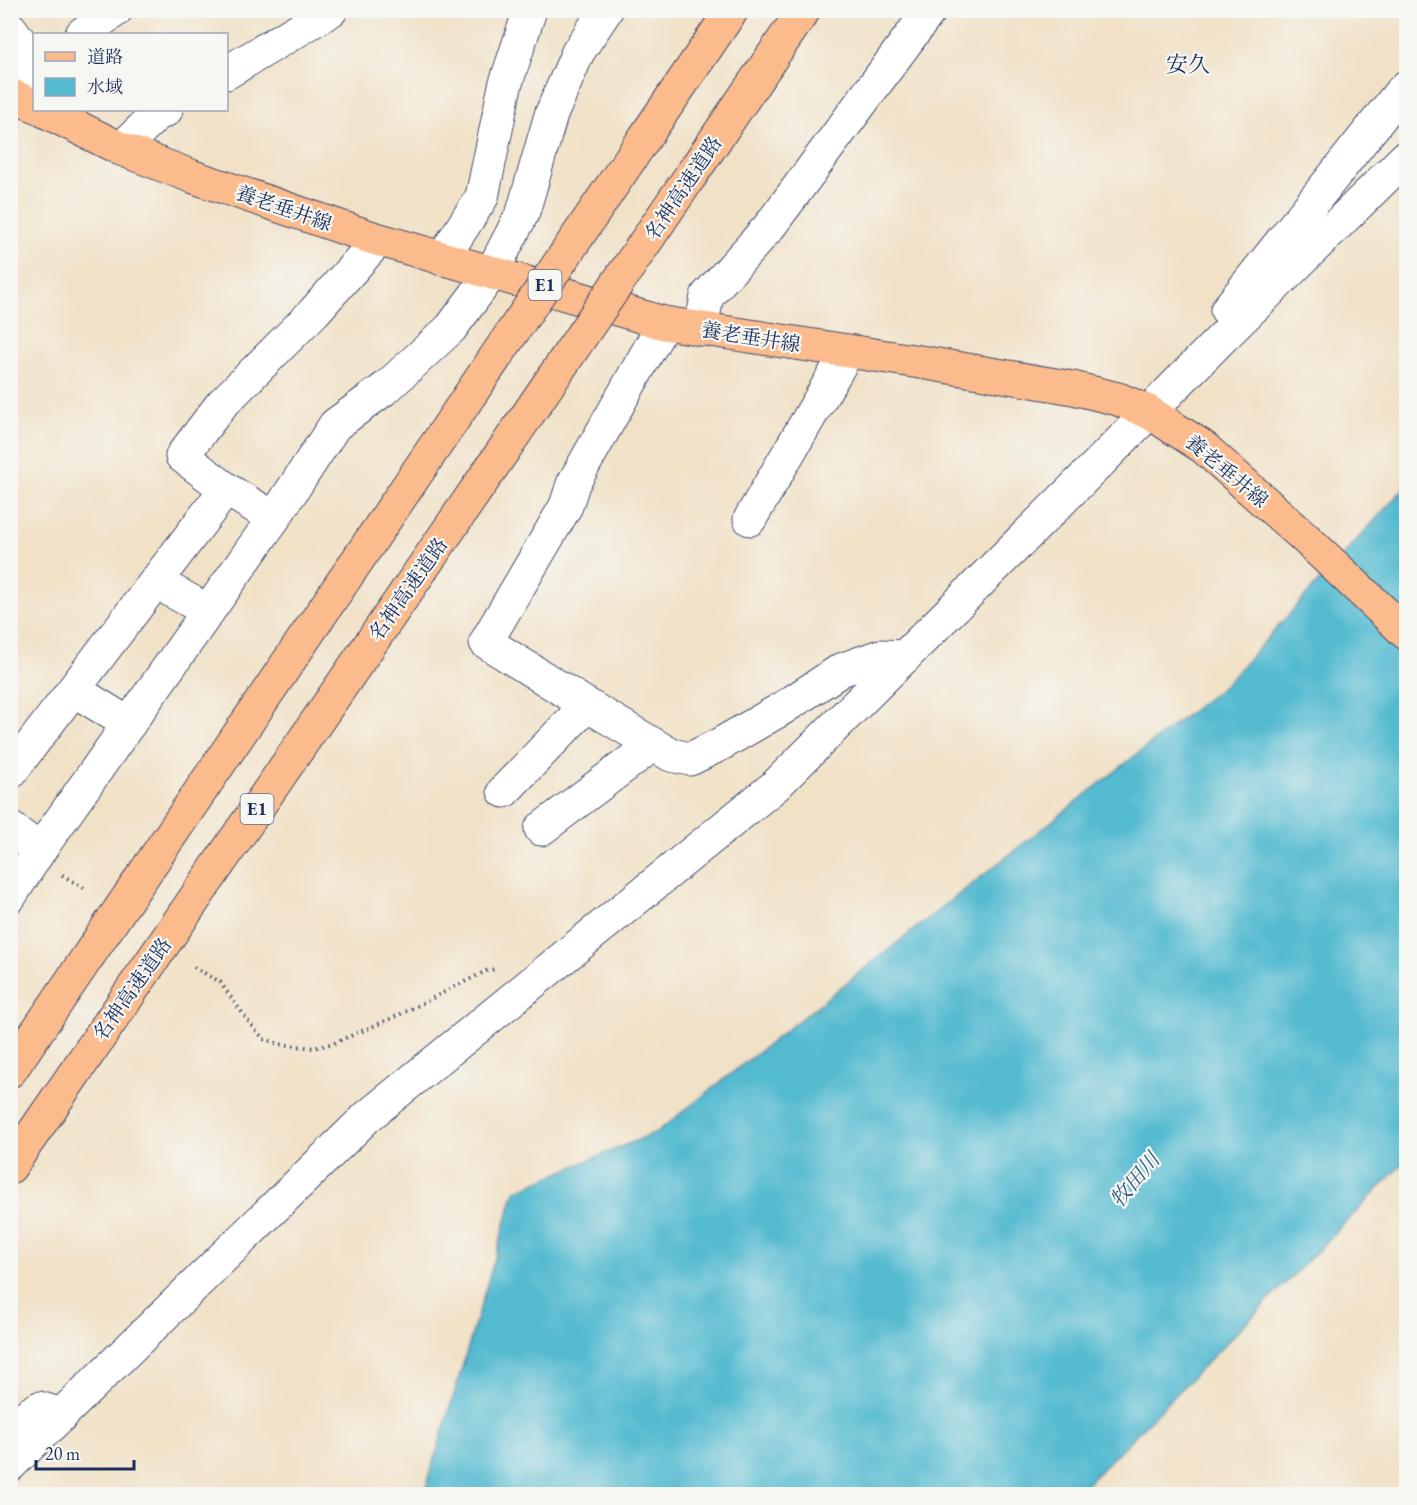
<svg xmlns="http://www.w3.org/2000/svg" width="1417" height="1505" font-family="'EB Garamond','Noto Serif JP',serif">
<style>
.water{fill:#53bad0;stroke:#377497;stroke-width:1.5}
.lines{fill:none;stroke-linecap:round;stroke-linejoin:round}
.minor-casing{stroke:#3b4a6e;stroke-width:35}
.major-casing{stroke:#3b4a6e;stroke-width:35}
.highway-casing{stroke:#3b4a6e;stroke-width:35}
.path{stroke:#3b4a6e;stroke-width:4;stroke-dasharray:1.5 4.5;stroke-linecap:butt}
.minor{stroke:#fff;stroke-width:33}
.major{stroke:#fbbb8c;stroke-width:33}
.highway{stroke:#fbbb8c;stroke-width:33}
.highway-bridge-casing{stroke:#3b4a6e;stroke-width:35;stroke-linecap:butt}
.highway-bridge{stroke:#fbbb8c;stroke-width:33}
.labels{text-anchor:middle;stroke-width:4.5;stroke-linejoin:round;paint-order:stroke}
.shield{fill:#f6f6f2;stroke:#5d6b8a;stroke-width:1.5}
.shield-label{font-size:18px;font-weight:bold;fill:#1b2f5e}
.street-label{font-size:20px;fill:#1b2f5e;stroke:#f6f6f2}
.water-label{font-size:21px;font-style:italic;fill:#2c5980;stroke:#f6f6f2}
.quarter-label{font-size:22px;fill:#1b2f5e;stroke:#f6f6f2}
</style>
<rect width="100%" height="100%" fill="#f6f6f2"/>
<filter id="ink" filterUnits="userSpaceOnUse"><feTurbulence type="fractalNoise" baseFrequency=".0167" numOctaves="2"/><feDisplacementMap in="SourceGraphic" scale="12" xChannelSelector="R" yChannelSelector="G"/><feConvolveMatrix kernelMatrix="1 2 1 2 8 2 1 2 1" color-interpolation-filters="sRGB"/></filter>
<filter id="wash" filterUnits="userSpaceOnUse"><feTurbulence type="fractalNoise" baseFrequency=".008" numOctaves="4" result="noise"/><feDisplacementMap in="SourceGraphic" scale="24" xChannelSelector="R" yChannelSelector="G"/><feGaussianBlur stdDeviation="1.35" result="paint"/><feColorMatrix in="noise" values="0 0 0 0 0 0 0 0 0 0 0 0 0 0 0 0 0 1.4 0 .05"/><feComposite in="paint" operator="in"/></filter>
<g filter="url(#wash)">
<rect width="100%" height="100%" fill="#f1e1c6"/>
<!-- water -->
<polygon class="water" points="1406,486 1406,1161 1077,1494 424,1494 515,1191 657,1132 1225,685"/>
</g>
<g filter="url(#ink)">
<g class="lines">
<!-- minor casing -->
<g class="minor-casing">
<g id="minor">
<polyline points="10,28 18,39 32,83 33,104"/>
<polyline points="82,34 116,10"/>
<polyline points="226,73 331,10"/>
<polyline points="121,149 156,115 166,110"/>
<polyline points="442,259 482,197 505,86 530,10"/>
<polyline points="1227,310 1399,94 1406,87"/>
<polyline points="664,323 573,484 566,506 486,642 587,705 671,755 690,759 719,745 783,708 841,670 880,656 905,657"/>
<polyline points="701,329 707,296 769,227 930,10"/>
<polyline points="226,489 182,456 221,405 314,312 378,240"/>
<polyline points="750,519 848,351"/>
<polyline points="156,582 208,611"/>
<polyline points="74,690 129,724"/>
<polyline points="10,773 226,489 274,518"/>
<polyline points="504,791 587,705"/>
<polyline points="10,828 24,838 37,854"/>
<polyline points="541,829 647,749 651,744"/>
<polyline points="10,896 37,854 274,518 335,425 387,387 451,328 491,274 523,212 551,115 578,52 606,10"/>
<polyline points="10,1426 39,1408 62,1415"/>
<polyline points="10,1465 367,1117 775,786 1101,461 1217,343 1406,157"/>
</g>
</g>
<!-- major casing -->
<g class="major-casing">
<g id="major">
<polyline points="10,95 34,105"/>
<polyline points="43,110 121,149 191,176 370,237 664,323 920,362 1073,388 1118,399 1149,412 1203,447 1302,535 1406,633"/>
</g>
</g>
<!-- highway casing -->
<g class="highway-casing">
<g id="highway">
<polyline points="643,140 732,10"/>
<polyline points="691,175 804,10"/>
<polyline points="10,1071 446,430"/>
<polyline points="10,1167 503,451"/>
</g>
</g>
<!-- path -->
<g class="path">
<polyline points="62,875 84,888"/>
<polyline points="194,967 220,982 251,1025 264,1039 279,1044 314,1048 334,1043 395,1017 486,971 496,969"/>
</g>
<!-- minor -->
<use href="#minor" class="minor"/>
<!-- major -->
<use href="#major" class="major"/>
<!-- highway -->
<use href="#highway" class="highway"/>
<!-- highway-bridge casing -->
<g class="highway-bridge-casing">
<g id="highway-bridge">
<polyline points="446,430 643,140"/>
<polyline points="503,451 691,175"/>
</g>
</g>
<!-- highway-bridge -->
<use href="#highway-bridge" class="highway-bridge"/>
</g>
</g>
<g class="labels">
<!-- shield labels -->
<g class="shield">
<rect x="528.5" y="270" width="33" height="30" rx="4.5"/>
<rect x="240.5" y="794" width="33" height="30" rx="4.5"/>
</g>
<g class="shield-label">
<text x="545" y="291">E1</text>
<text x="257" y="815">E1</text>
</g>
<!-- street labels -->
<g class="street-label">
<text transform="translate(683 188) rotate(-56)" y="7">名神高速道路</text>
<text transform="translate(284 208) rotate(19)" y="7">養老垂井線</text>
<text transform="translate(751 337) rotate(9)" y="7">養老垂井線</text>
<text transform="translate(1227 471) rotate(40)" y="7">養老垂井線</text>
<text transform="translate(408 589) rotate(-55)" y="7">名神高速道路</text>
<text transform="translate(132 989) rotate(-55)" y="7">名神高速道路</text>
</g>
<!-- water labels -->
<g class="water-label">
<text transform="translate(1135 1180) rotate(-50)" y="7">牧田川</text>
</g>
<!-- quarter labels -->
<g class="quarter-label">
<text x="1188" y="72">安久</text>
</g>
</g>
<!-- margin -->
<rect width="1417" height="1505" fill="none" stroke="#f6f6f2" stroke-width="36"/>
<!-- legend -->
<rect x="33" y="33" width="195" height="78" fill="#f6f6f2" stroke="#9ea6b7" stroke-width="1.5"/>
<rect x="45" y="52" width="30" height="9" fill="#fbbb8c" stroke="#9ea6b7" stroke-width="1.5"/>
<text x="87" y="63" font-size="18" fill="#1b2f5e">道路</text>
<rect x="45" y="78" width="30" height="18" fill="#53bad0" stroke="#9ea6b7" stroke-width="1.5"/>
<text x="87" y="93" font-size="18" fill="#1b2f5e">水域</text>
<!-- scale -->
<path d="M36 1460v9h98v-9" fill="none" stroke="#1b2f5e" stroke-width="3"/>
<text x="45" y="1460" font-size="18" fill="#1b2f5e" stroke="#f6f6f2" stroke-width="4.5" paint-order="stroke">20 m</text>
</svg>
